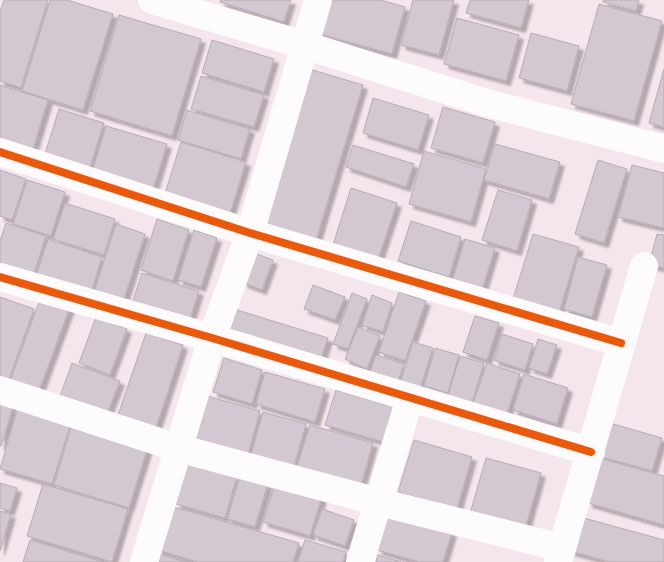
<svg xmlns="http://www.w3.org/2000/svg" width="664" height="562" font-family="'Roboto Serif',serif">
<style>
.building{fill:#d3c8d1;stroke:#b6abb4;filter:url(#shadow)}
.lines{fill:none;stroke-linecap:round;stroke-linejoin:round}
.minor{stroke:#fefbfc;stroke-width:28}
.cycleway-casing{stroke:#faf3f6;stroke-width:11}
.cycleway{stroke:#e8590c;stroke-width:8}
</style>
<defs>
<filter id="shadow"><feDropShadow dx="4.5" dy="4.5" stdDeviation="1" flood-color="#0004"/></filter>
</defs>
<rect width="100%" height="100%" fill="#f5e5ed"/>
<!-- building -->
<g class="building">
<polygon points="4,0 48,0 21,88 0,81 0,12"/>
<polygon points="50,0 67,0 113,14 83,110 22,91"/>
<polygon points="221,0 291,0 284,22 220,2"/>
<polygon points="324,0 381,0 405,7 392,54 315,33"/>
<polygon points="413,0 454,0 439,55 401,45"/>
<polygon points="470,0 529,0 521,28 466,13"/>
<polygon points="603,0 639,0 636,11 603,2"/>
<polygon points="599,4 662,21 634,121 571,104"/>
<polygon points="119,15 201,39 172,136 90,111"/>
<polygon points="457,18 519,35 506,81 444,64"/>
<polygon points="531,33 579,46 567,91 519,78"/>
<polygon points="212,40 274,59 264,92 202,73"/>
<polygon points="309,69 363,85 315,244 261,228"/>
<polygon points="664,69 664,127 649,123"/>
<polygon points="201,76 264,95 254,127 191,109"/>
<polygon points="0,85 48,100 30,159 0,150"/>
<polygon points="373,98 429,115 418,150 363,133"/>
<polygon points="443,107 495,122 483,163 431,148"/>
<polygon points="59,109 104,123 87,177 42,164"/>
<polygon points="187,110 250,129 241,159 178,140"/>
<polygon points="106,126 167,144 151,196 90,178"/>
<polygon points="181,142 246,162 228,220 163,200"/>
<polygon points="495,144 560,162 549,199 484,180"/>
<polygon points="353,145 414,164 406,187 346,167"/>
<polygon points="424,151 486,169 471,222 409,204"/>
<polygon points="598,160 627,169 604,243 575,234"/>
<polygon points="632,165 664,173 664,228 618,217"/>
<polygon points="0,170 26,179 12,220 0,216"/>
<polygon points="27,180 65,192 51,236 13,224"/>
<polygon points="351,188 397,203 377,263 332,248"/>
<polygon points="498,190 532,200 517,251 482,240"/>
<polygon points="65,203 115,219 104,255 53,239"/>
<polygon points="157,219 189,230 173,281 141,270"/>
<polygon points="411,221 461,237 449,277 398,261"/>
<polygon points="6,223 46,236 34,274 0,264 0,241"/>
<polygon points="116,224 145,234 122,305 93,295"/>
<polygon points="194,230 217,238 201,287 178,280"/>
<polygon points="533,234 579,247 559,313 513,299"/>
<polygon points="657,234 664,235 664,268 649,265"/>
<polygon points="48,239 102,257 91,293 36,276"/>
<polygon points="465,239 495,248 482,290 452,282"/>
<polygon points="254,253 273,260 262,290 243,283"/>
<polygon points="578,257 607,265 592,317 564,309"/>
<polygon points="142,273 199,291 188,325 131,307"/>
<polygon points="313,285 345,297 335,320 304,309"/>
<polygon points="399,292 426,301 405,361 379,352"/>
<polygon points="352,293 367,299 348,349 333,344"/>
<polygon points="372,295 392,303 383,332 362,325"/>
<polygon points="0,297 34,309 9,379 0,375"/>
<polygon points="41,297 70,307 38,394 9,383"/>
<polygon points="234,309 328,338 319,365 226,335"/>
<polygon points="475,316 499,323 487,360 463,352"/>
<polygon points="96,317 127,329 110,375 79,363"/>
<polygon points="358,327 380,336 367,369 345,359"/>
<polygon points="146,333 183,345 155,431 117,418"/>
<polygon points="502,334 533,344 525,370 494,360"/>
<polygon points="538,339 557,345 547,374 529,368"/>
<polygon points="413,342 433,348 419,392 399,386"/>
<polygon points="435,348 459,355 448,393 424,386"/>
<polygon points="376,355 404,364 395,389 367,380"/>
<polygon points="460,356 484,363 472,402 448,395"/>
<polygon points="224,358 262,370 252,404 213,392"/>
<polygon points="72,363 120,381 105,419 58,402"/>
<polygon points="487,363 520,374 506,417 472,406"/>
<polygon points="265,372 325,389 315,422 256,404"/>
<polygon points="524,374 568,388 557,424 513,410"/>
<polygon points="336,390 393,407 383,442 325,425"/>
<polygon points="204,395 260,411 248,455 191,438"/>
<polygon points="0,400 14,404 1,446 0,446"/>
<polygon points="18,407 71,423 52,484 0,469"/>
<polygon points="263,412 306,424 293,470 250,458"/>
<polygon points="610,423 662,438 652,471 601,457"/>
<polygon points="72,424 148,447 129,508 54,485"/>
<polygon points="310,425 373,443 360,489 296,469"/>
<polygon points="414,440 472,457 457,509 398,492"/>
<polygon points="486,458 541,473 524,533 469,517"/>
<polygon points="600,458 664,476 664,525 588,503"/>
<polygon points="188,462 237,477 225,518 176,504"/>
<polygon points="240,476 268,484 255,527 227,519"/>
<polygon points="0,483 17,488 10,511 0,508"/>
<polygon points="275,483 322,497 310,536 263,522"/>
<polygon points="43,484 128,509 112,562 27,536"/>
<polygon points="170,506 299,543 293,562 198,562 157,550"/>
<polygon points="322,509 354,520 345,546 313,535"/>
<polygon points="0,511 11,514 0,551"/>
<polygon points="388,513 452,532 443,562 419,562 377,550"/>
<polygon points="580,517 664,540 664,562 609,562 570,551"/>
<polygon points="30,540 103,562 23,562"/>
<polygon points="305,540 346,552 343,562 298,562"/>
<polygon points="158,554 186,562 156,562"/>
<polygon points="378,555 401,562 376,562"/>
</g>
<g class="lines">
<!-- minor -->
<g class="minor">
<polyline points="152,0 304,45 487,103 664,149"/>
<polyline points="0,152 250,233 621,343"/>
<polyline points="0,277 212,338 591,452"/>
<polyline points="0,390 178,448 379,502 562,548"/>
<polyline points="144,562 212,338 250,233 318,0"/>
<polyline points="360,562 410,398"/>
<polyline points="558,562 644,266"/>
</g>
<!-- cycleway casing -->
<g class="cycleway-casing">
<g id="cycleway">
<polyline points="0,152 250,233 621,343"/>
<polyline points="0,277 212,338 591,452"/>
</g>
</g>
<!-- cycleway -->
<use href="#cycleway" class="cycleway"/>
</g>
</svg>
